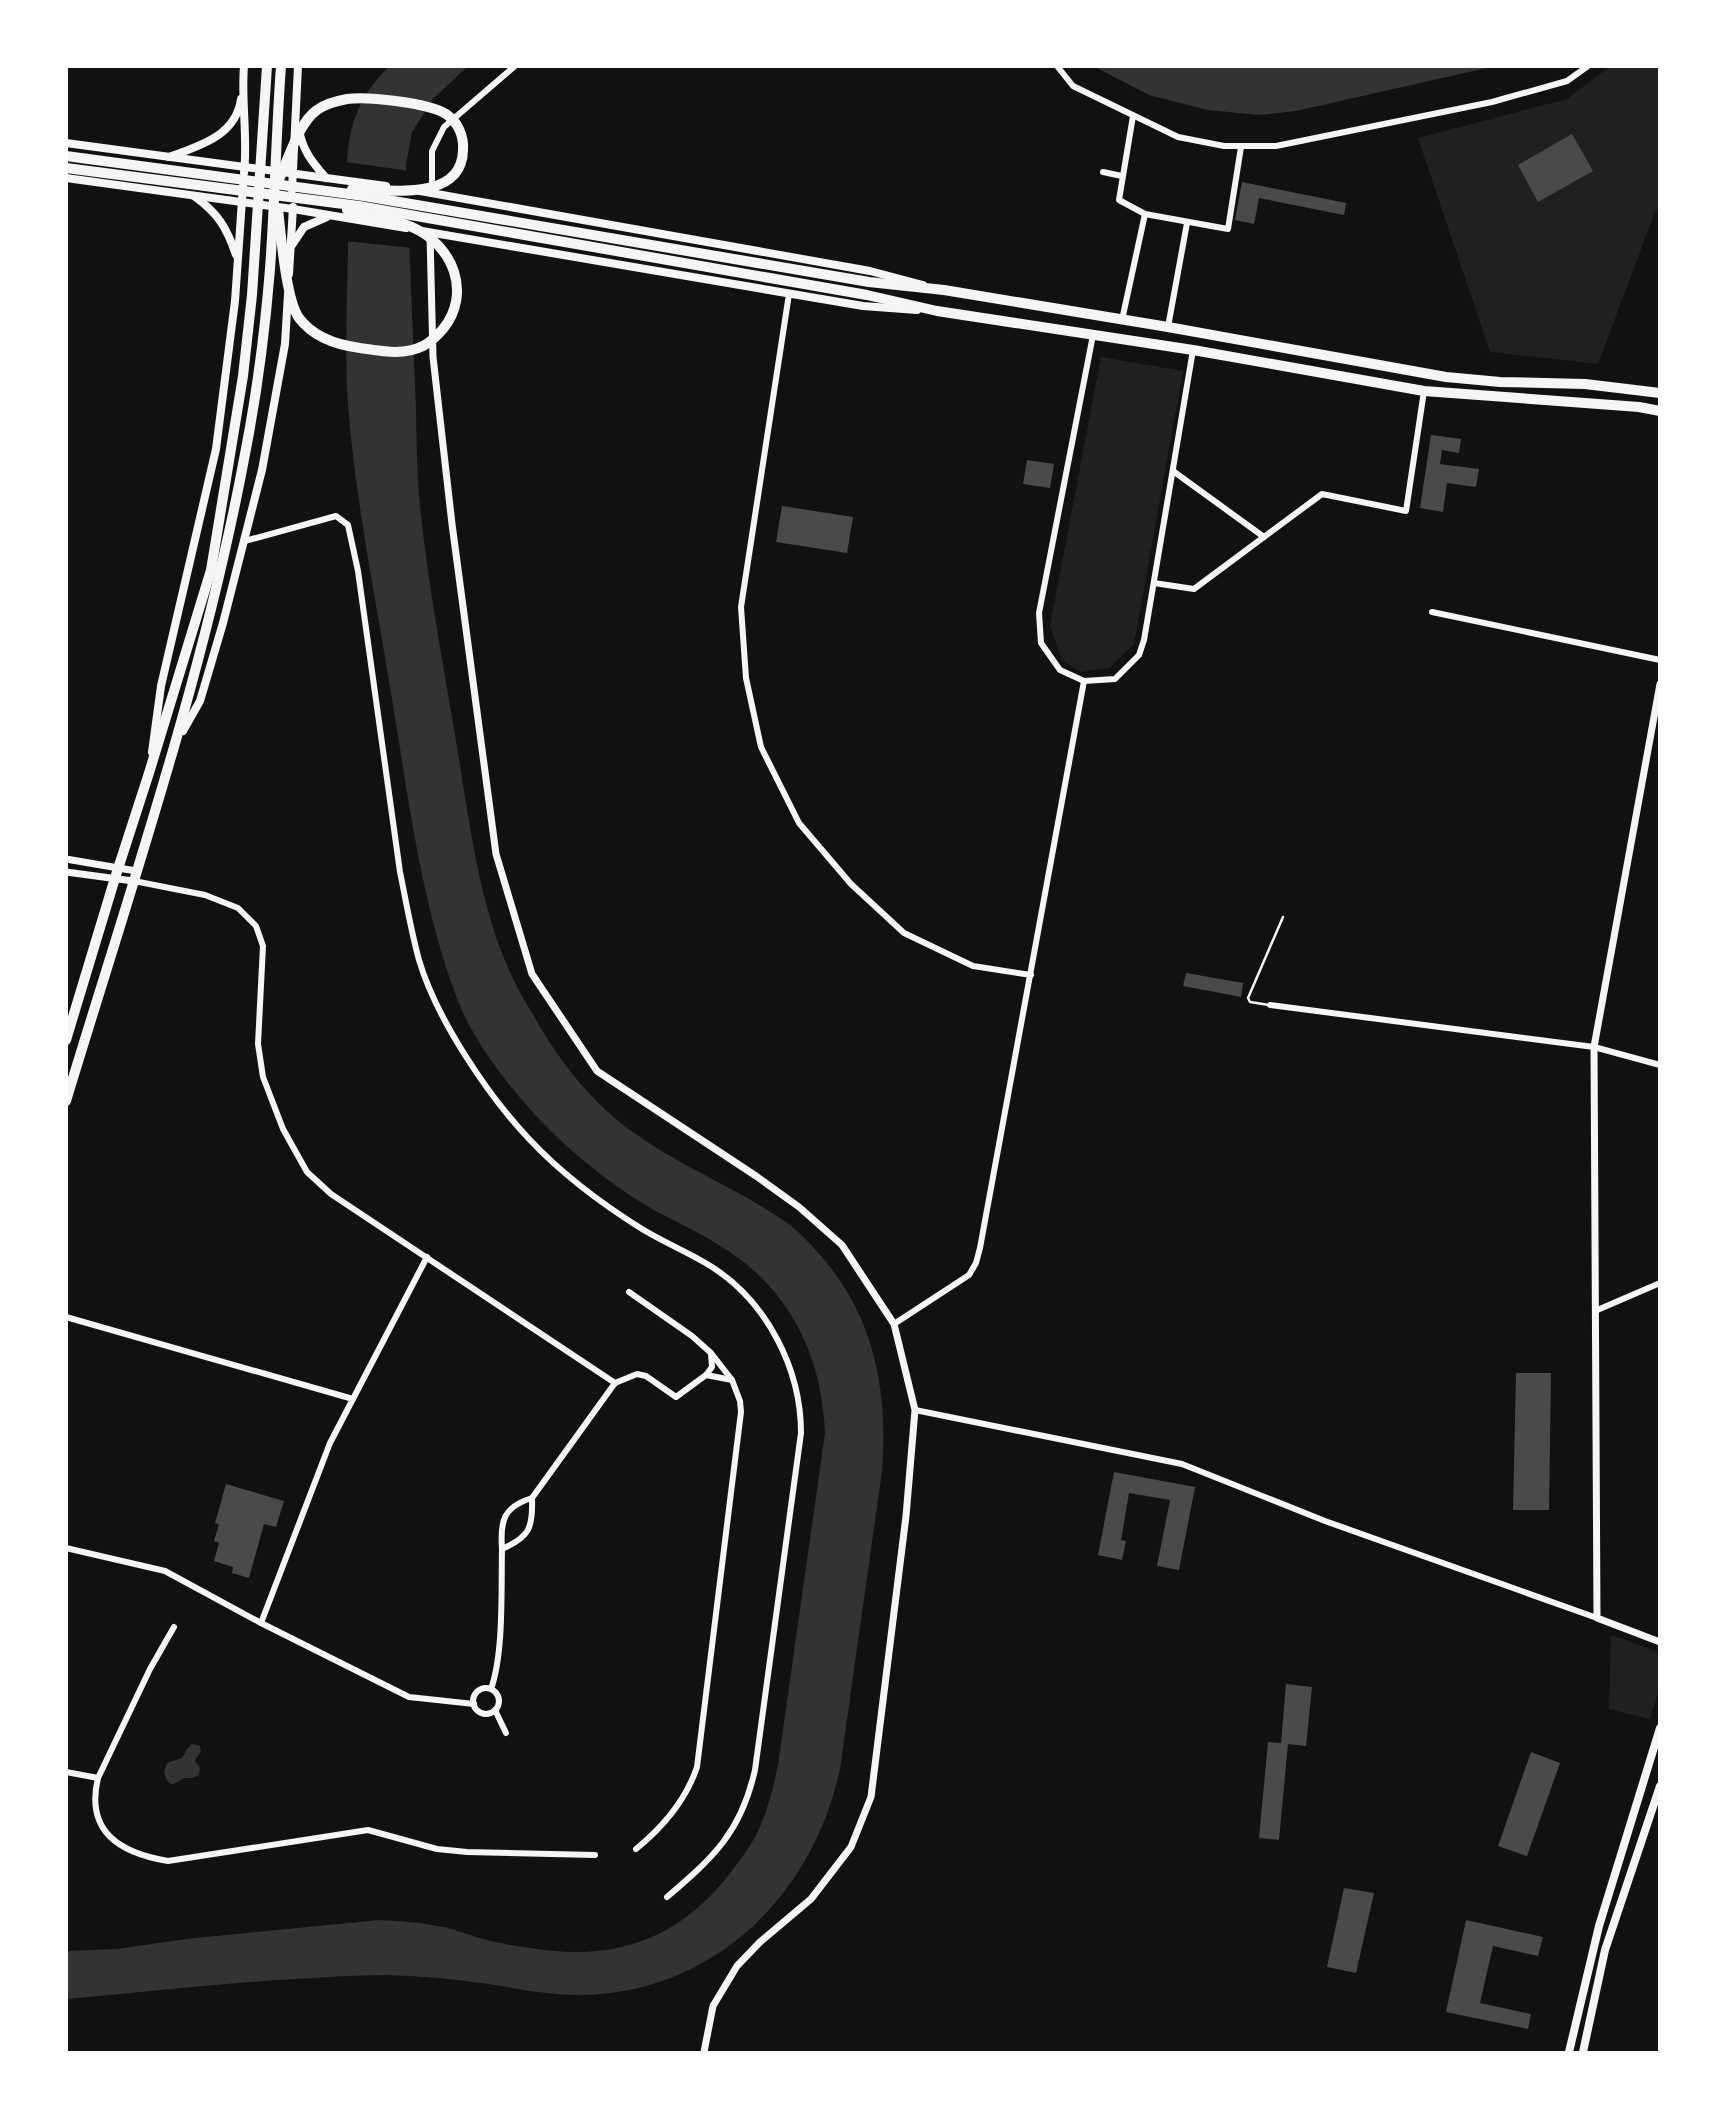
<svg xmlns="http://www.w3.org/2000/svg" width="1726" height="2119" font-family="'Titillium Web',sans-serif">
<style>
.green{fill:#202020}
.water{fill:#333}
.pier{fill:#111}
.building{fill:#4a4a4a}
.lines{fill:none;stroke-linecap:round;stroke-linejoin:round}
.service{stroke:#f5f5f5;stroke-width:2.5}
.minor{stroke:#f5f5f5;stroke-width:6}
.tertiary{stroke:#f5f5f5;stroke-width:7}
.secondary{stroke:#f5f5f5;stroke-width:8}
.primary{stroke:#f5f5f5;stroke-width:10}
</style>
<rect width="100%" height="100%" fill="#111"/>
<!-- green -->
<g class="green">
<polygon points="1609,67 1659,67 1659,211 1655,212 1598,364 1490,352 1418,138 1567,99"/>
<polygon points="1101,357 1183,371 1134,644 1109,668 1080,672 1062,660 1050,626"/>
<polygon points="1611,1635 1659,1652 1659,1689 1650,1719 1609,1709"/>
</g>
<!-- water -->
<g class="water">
<path d="M389,67H467L434,98L412,132L406,164C409,238 412,313 415,387C417,426 416,467 420,506C428,585 443,663 456,741C468,812 478,899 507,965C514,983 525,1001 535,1018C558,1059 591,1102 630,1130C680,1167 740,1189 790,1225C803,1235 815,1249 826,1262C876,1322 888,1396 882,1471L840,1769C813,1896 712,1995 578,1995C547,1995 519,1989 489,1984C456,1979 422,1976 388,1975C351,1975 314,1978 277,1980C207,1985 137,1993 67,1999L66,1951L117,1949L186,1939L379,1920C399,1921 418,1922 437,1926C453,1928 468,1935 483,1939C498,1943 515,1946 530,1948C612,1962 676,1941 728,1876C739,1861 750,1848 758,1831C768,1810 773,1788 778,1765L825,1433C822,1354 788,1286 719,1245C691,1227 659,1215 631,1196C581,1163 537,1122 501,1074C483,1050 465,1022 455,993C421,900 409,802 393,705C377,605 356,506 348,405C344,348 348,291 348,234C349,196 342,153 355,118C363,96 373,82 389,67Z"/>
<polygon points="1095,67 1491,67 1296,111 1260,115 1208,110 1149,95"/>
<path d="M192,1744L199,1745C204,1753 197,1755 195,1761L200,1768L199,1775L192,1778H184C173,1785 169,1789 164,1772L167,1763L182,1758L187,1749Z"/>
</g>
<!-- pier -->
<polygon class="pier" points="346,162 410,171 413,248 345,241"/>
<!-- building -->
<g class="building">
<polygon points="1572,134 1593,171 1538,202 1518,165"/>
<polygon points="1242,182 1346,203 1344,215 1259,198 1254,224 1235,220"/>
<polygon points="1431,435 1461,439 1459,453 1442,450 1440,464 1479,469 1476,487 1447,483 1443,512 1420,508"/>
<polygon points="1027,460 1054,464 1050,488 1023,484"/>
<polygon points="782,506 853,517 847,553 776,542"/>
<polygon points="1186,973 1243,983 1241,997 1183,986"/>
<polygon points="1516,1373 1551,1373 1549,1510 1513,1510"/>
<polygon points="1114,1472 1195,1487 1179,1570 1157,1566 1170,1500 1129,1493 1121,1540 1126,1541 1122,1560 1098,1555"/>
<polygon points="226,1484 284,1501 276,1527 264,1524 249,1578 232,1573 233,1567 214,1561 219,1543 214,1541 219,1524 215,1523"/>
<polygon points="1286,1684 1312,1687 1306,1746 1288,1744 1279,1840 1259,1838 1268,1742 1281,1743"/>
<polygon points="1531,1752 1560,1763 1527,1856 1498,1846"/>
<polygon points="1344,1888 1374,1893 1356,1973 1327,1967"/>
<polygon points="1466,1920 1543,1937 1538,1956 1493,1946 1480,2003 1531,2014 1528,2029 1446,2012"/>
</g>
<g class="lines">
<!-- service -->
<polyline class="service" points="1269,1005 1250,1002 1248,998 1283,917"/>
<!-- minor -->
<g class="minor">
<polyline points="1057,66 1073,86 1178,137 1224,146 1276,146 1492,102 1567,81 1588,66"/>
<polyline points="1133,116 1119,200 1145,214 1228,229 1241,147"/>
<polyline points="1103,172 1122,176"/>
<polyline points="432,190 432,151 444,127 515,66"/>
<polyline points="789,294 741,607 746,678 761,747 799,823 851,884 904,933 973,966 1031,975"/>
<polyline points="1122,320 1145,214"/>
<polyline points="1168,327 1187,223"/>
<polyline points="1093,335 1039,613 1041,643 1060,670 1084,681 1115,679 1139,655 1144,640 1193,350"/>
<polyline points="1173,471 1264,537"/>
<path d="M245,541L336,516L348,525L358,571L400,872C406,901 411,931 419,960C436,1018 488,1096 530,1140C562,1174 602,1204 642,1229C665,1243 690,1253 712,1267C767,1302 801,1369 801,1433L755,1770C741,1832 714,1857 667,1897"/>
<polyline points="1154,583 1194,589 1322,494 1406,511 1424,391"/>
<polyline points="1432,612 1660,660"/>
<path d="M134,881L205,895L238,908L256,926L263,946L258,1044L263,1077L283,1129L307,1172L331,1194L615,1383L532,1498C533,1527 530,1537 502,1549C501,1590 504,1652 491,1689"/>
<polyline points="1270,1005 1594,1047 1660,1065"/>
<polyline points="629,1292 692,1336 711,1353 732,1380"/>
<polyline points="1595,1311 1660,1283"/>
<polyline points="66,1317 353,1399"/>
<polyline points="894,1324 969,1275 976,1263 980,1248 1084,681"/>
<polyline points="706,1375 712,1367 711,1354"/>
<path d="M615,1383L637,1374L646,1376L676,1397L706,1375L732,1380L740,1401L741,1412L697,1767C686,1800 663,1827 636,1849"/>
<polyline points="915,1410 1182,1464 1325,1521 1597,1618"/>
<polyline points="66,1548 165,1571 261,1623 409,1697 474,1704"/>
<path d="M502,1549C500,1521 503,1507 532,1498"/>
<polyline points="261,1623 330,1443 427,1257"/>
<circle cx="486" cy="1701" r="13"/>
<polyline points="495,1710 506,1733"/>
<path d="M66,1772L98,1778C85,1832 120,1853 168,1861L368,1830L437,1849L467,1852L595,1855"/>
<polyline points="98,1778 150,1669 174,1627"/>
</g>
<!-- tertiary -->
<g class="tertiary">
<polyline points="430,236 433,357 452,524 496,854 532,974 597,1071 756,1176 799,1207 842,1245 894,1324 915,1410 906,1516 871,1797 851,1847 811,1899 760,1942 737,1966 713,2006 704,2052"/>
<polyline points="1660,684 1594,1047 1597,1618 1660,1642"/>
<polyline points="66,859 136,871"/>
<polyline points="66,872 133,881"/>
</g>
<!-- secondary -->
<g class="secondary">
<path d="M244,66C241,102 248,137 244,173"/>
<path d="M299,130C303,151 312,162 326,178"/>
<polyline points="66,143 386,186"/>
<path d="M169,157C199,146 236,136 241,99"/>
<polyline points="66,178 293,209 406,228"/>
<polyline points="292,190 298,66"/>
<polyline points="420,191 870,271 923,285"/>
<path d="M194,196C218,213 227,228 236,255"/>
<polyline points="422,231 863,306 917,310"/>
<polyline points="292,245 304,227 327,217"/>
<polyline points="289,274 293,207"/>
<polyline points="183,731 200,701 223,623 262,470 285,344 288,294"/>
<polyline points="152,752 161,686 216,449 235,301 243,186"/>
<polyline points="1569,2052 1599,1926 1660,1728"/>
<polyline points="1583,2052 1605,1950 1660,1786"/>
</g>
<!-- primary -->
<g class="primary">
<polyline points="66,156 364,196 869,282 944,290 1168,327 1446,377 1500,382 1585,384 1660,393"/>
<polyline points="66,168 359,206 867,295 937,311 1193,350 1424,391 1639,407 1660,411"/>
<path d="M277,184C287,163 298,123 317,110C325,104 336,101 347,99C367,96 429,103 446,114C458,122 464,136 463,150C462,203 387,189 352,189"/>
<path d="M278,209C281,235 286,300 299,318C314,338 337,345 360,348C381,351 403,356 423,346C431,342 437,336 443,329C472,293 453,246 414,228C395,219 367,215 347,210"/>
<polyline points="66,1040 115,878 149,773 211,570 243,376 252,295 267,66"/>
<path d="M66,1101C131,887 204,674 245,454C257,393 265,331 270,269C275,201 276,134 281,66"/>
</g>
</g>
<!-- border -->
<rect width="1726" height="2119" fill="none" stroke="#ffffff" stroke-width="136"/>
</svg>
